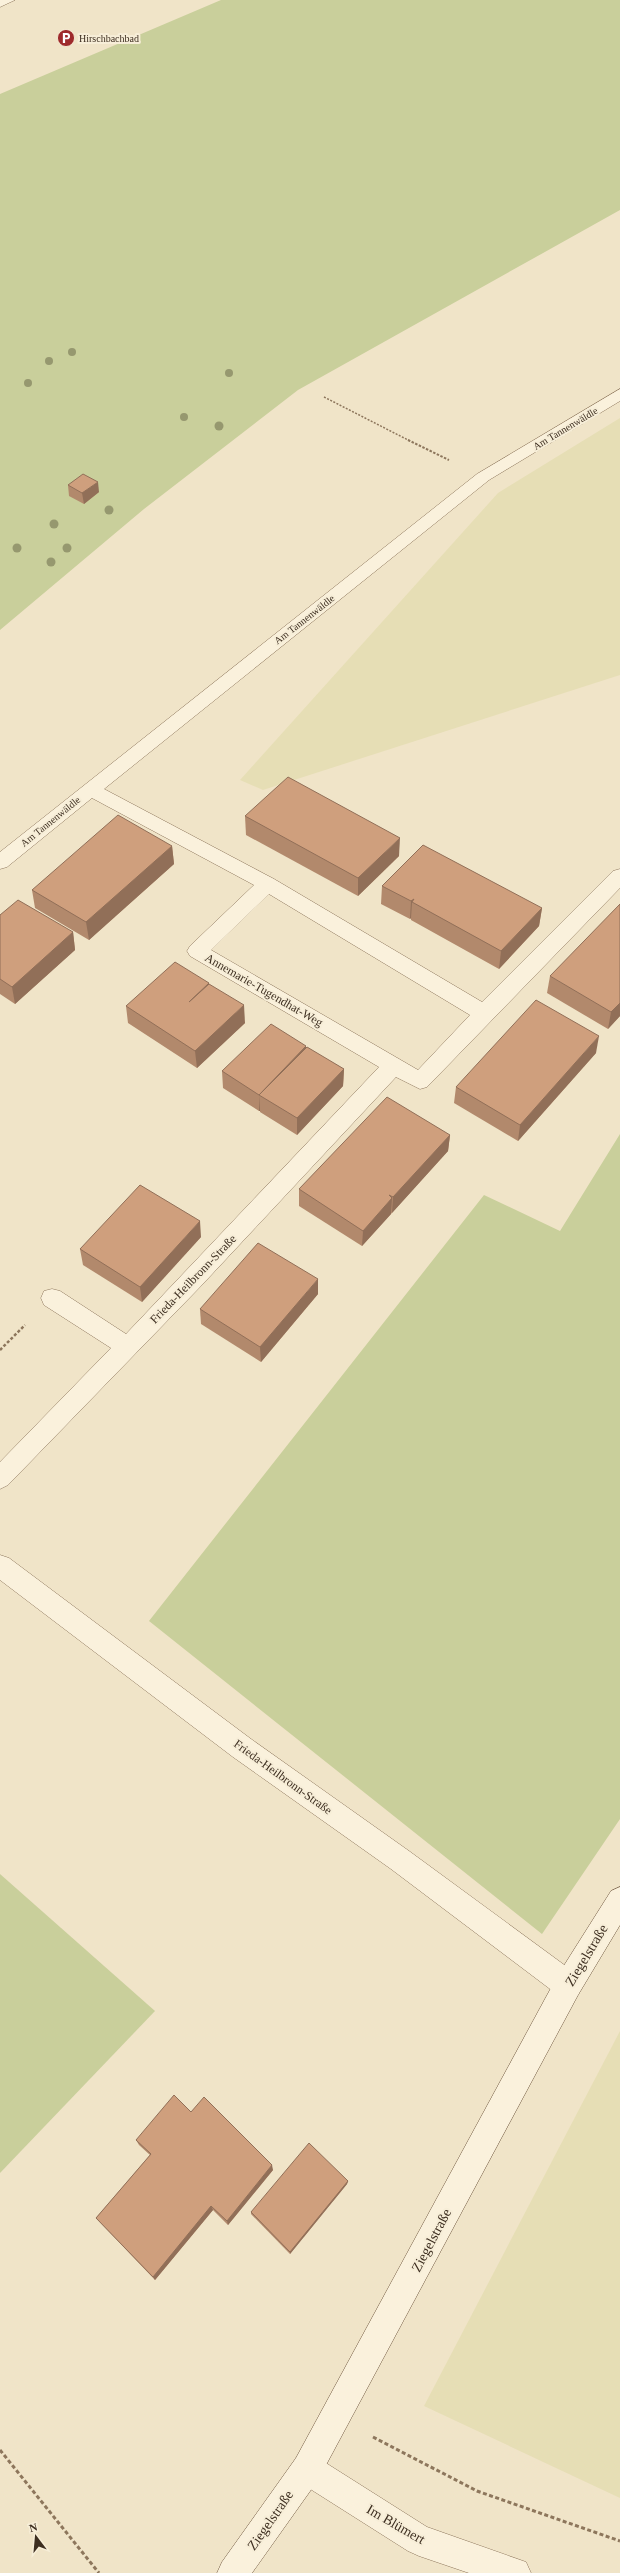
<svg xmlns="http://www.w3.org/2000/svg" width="620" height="2573" font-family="'Times New Roman',serif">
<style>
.farmland{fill:#e6deb5}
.green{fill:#c9cf9b}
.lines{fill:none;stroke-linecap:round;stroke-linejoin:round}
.lane-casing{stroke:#8d765c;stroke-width:1}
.street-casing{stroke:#8d765c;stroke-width:1}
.secondary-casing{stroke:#6f573f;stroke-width:1}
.path-far3{stroke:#8d765c;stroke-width:1.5;stroke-dasharray:2 1.5;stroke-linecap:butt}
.path-far2{stroke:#8d765c;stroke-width:2;stroke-dasharray:2.5 1.5;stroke-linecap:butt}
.path-far1{stroke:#8d765c;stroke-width:2.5;stroke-dasharray:3 2;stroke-linecap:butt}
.path{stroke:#8d765c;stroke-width:3;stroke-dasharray:4 2.5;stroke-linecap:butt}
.lane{fill:#faf1dc;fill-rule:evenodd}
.street{fill:#faf1dc;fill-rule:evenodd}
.secondary{fill:#faf1dc;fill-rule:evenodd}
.tree{fill:#96986f}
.wall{fill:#b2896c}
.shaded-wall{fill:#916f58}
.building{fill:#cf9f7d;stroke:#916f58}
.labels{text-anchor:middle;stroke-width:4;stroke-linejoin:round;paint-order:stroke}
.far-poi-label{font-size:10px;fill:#3d2e20;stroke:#f7eed8;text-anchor:start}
.far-street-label{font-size:10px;fill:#3d2e20;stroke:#f7eed8}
.street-label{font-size:12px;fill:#3d2e20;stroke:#f7eed8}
.near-street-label{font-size:14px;fill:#3d2e20;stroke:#f7eed8}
</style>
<rect width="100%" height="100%" fill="#f0e4c8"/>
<!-- farmland -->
<g class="farmland">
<polygon points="620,418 620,675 263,790 240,780 498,493"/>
<polygon points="620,2031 620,2498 424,2406"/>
</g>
<!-- green -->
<g class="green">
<polygon points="221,0 620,0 620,210 298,390 144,509 0,630 0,94"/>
<polygon points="620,1134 620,1819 542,1934 149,1621 484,1195 560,1231"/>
<polygon points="0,1874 155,2011 0,2173"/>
</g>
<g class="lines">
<!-- lane casing -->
<g class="lane-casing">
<polygon id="lane" points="0,0 15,0 0,7"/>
</g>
<!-- street casing -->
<g class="street-casing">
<g id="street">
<path d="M620,389V401L489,480L104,789L274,879L482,1002L613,871L620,869V888L427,1087L420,1089L396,1077L201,1286L8,1485L0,1489V1462L111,1348L44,1305L41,1298L44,1291L52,1289L60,1291L126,1334L379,1067L190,956L187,951L190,946L254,885L92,798L7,867L0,869V852L477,474ZM269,894L470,1015L418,1070L211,950Z"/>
<polygon points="0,1555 9,1558 251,1739 409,1851 578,1975 582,1985 578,1995 568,1999 558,1995 391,1869 233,1757 0,1580"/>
<polygon points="307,2454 318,2458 427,2527 526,2562 531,2573 469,2573 419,2556 408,2551 296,2480 292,2469 296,2458"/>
</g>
</g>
<!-- secondary casing -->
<g class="secondary-casing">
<polygon id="secondary" points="620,1887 620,1925 578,1995 318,2480 252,2573 217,2573 222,2562 296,2458 558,1975 611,1891"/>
</g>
<!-- path-far3 -->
<polyline class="path-far3" points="324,397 410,441"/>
<!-- path-far2 -->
<polyline class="path-far2" points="408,440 449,460"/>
<!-- path-far1 -->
<polyline class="path-far1" points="0,1350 25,1325"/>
<!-- path -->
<g class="path">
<polyline points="373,2437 477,2491 620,2541"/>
<polyline points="0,2450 99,2573"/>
</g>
<!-- lane -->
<use href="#lane" class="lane"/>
<!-- street -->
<use href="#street" class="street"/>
<!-- secondary -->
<use href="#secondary" class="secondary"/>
</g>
<!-- trees -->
<g class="tree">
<circle cx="72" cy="352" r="4"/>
<circle cx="49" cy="361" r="4"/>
<circle cx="229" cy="373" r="4"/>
<circle cx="28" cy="383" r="4"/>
<circle cx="184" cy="417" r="4"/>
<circle cx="219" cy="426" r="4.5"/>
<circle cx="109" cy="510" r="4.5"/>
<circle cx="54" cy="524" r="4.5"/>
<circle cx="17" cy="548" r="4.5"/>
<circle cx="67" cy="548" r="4.5"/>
<circle cx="51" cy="562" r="4.5"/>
</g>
<!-- wall -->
<g class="wall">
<polygon points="68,485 99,492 84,504 69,496"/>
<polygon points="245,816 399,856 358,896 246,835"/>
<polygon points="172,846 174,864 89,940 35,908 32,890"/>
<polygon points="382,886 542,908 539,926 499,969 411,920 411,918 410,919 381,904"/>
<polygon points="0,915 73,932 75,950 15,1004 0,994"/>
<polygon points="550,976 620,1016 608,1029 547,993"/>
<polygon points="209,983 209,984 245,1023 197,1068 128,1023 126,1006"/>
<polygon points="306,1046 306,1048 344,1069 343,1086 297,1135 260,1112 260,1111 259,1111 223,1088 222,1071"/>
<polygon points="596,1053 518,1141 454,1103 456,1087"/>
<polygon points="450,1135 448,1151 362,1246 299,1206 299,1189"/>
<polygon points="201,1237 142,1302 83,1265 80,1249"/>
<polygon points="318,1294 261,1362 201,1324 200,1309"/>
<polygon points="191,2112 273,2170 228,2225 213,2210 155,2280 96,2218 150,2155 139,2145 136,2140"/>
<polygon points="348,2181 347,2184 290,2254 251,2214 251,2212"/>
</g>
<!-- shaded-wall -->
<g class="shaded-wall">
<polygon points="98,482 99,492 84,504 82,493"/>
<polygon points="400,838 399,856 358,896 358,878"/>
<polygon points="172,846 174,864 89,940 86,922"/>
<polygon points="414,899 412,902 411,918 410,919 411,901"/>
<polygon points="542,908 539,926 499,969 501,951"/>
<polygon points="73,932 75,950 15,1004 12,987"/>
<polygon points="620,1003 620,1016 608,1029 611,1012"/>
<polygon points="244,1005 245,1023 197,1068 195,1051"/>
<polygon points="599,1036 596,1053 518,1141 520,1125"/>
<polygon points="306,1046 306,1063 259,1095 260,1111 259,1111 259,1095"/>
<polygon points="344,1069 343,1086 297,1135 297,1118"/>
<polygon points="450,1135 448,1151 392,1213 393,1197"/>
<polygon points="392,1198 391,1214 362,1246 363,1231"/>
<polygon points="200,1221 201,1237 142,1302 140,1287"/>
<polygon points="318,1279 318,1294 261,1362 260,1347"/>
<polygon points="272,2165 273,2170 228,2225 227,2221"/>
<polygon points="348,2181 347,2184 290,2254 290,2252"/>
<polygon points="211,2206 213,2210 155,2280 153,2277"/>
</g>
<!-- building -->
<g class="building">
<polygon points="83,474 98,482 82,493 68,485"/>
<polygon points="288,777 400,838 358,878 245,816"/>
<polygon points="118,815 172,846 86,922 32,890"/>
<polygon points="423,845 542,908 501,951 412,902 414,899 411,901 382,886"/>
<polygon points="18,900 73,932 12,987 0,979 0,915"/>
<polygon points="620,904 620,1003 611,1012 550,976"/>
<polygon points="175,962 209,983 189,1002 209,984 244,1005 195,1051 126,1006"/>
<polygon points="536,1000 599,1036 520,1125 456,1087"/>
<polygon points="271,1024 306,1046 259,1095 222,1071"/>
<polygon points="307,1047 344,1069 297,1118 259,1095"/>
<polygon points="387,1097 450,1135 393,1197 389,1195 392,1198 363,1231 299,1189"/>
<polygon points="140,1185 200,1221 140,1287 80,1249"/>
<polygon points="258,1243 318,1279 260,1347 200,1309"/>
<polygon points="174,2095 191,2112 204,2097 272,2165 227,2221 211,2206 153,2277 96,2218 151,2154 136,2140"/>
<polygon points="309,2143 348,2181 290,2252 251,2212"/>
</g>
<!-- icons -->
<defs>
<g id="parking-disc" transform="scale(0.9)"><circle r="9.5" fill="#9e2a2b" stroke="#f7eed8"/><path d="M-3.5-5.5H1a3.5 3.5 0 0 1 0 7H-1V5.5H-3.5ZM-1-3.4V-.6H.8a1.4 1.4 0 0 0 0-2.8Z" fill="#fff"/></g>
</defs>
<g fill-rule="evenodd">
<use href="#parking-disc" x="66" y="38"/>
</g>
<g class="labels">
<!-- far-poi labels -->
<g class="far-poi-label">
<text x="79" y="42">Hirschbachbad</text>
</g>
<!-- far-street labels -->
<g class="far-street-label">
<text transform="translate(565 428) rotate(-31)" y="4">Am Tannenwäldle</text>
<text transform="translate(304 619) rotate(-38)" y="4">Am Tannenwäldle</text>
<text transform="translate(50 821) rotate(-39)" y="4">Am Tannenwäldle</text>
</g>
<!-- street labels -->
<g class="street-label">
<text transform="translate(264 990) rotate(30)" y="4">Annemarie-Tugendhat-Weg</text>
<text transform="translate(193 1279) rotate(-46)" y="4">Frieda-Heilbronn-Straße</text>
<text transform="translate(283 1777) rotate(36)" y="4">Frieda-Heilbronn-Straße</text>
</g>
<!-- near-street labels -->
<g class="near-street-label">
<text transform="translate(586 1955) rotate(-59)" y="5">Ziegelstraße</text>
<text transform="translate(431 2240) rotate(-62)" y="5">Ziegelstraße</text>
<text transform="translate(270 2520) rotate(-55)" y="5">Ziegelstraße</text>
<text transform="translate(396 2524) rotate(30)" y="5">Im Blümert</text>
</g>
</g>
<!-- north arrow -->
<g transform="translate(36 2537) rotate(344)" stroke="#f7eed8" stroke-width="3" paint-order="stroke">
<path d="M0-3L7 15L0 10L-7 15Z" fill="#3d2e20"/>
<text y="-6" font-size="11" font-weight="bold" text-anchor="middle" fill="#3d2e20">N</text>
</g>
</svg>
